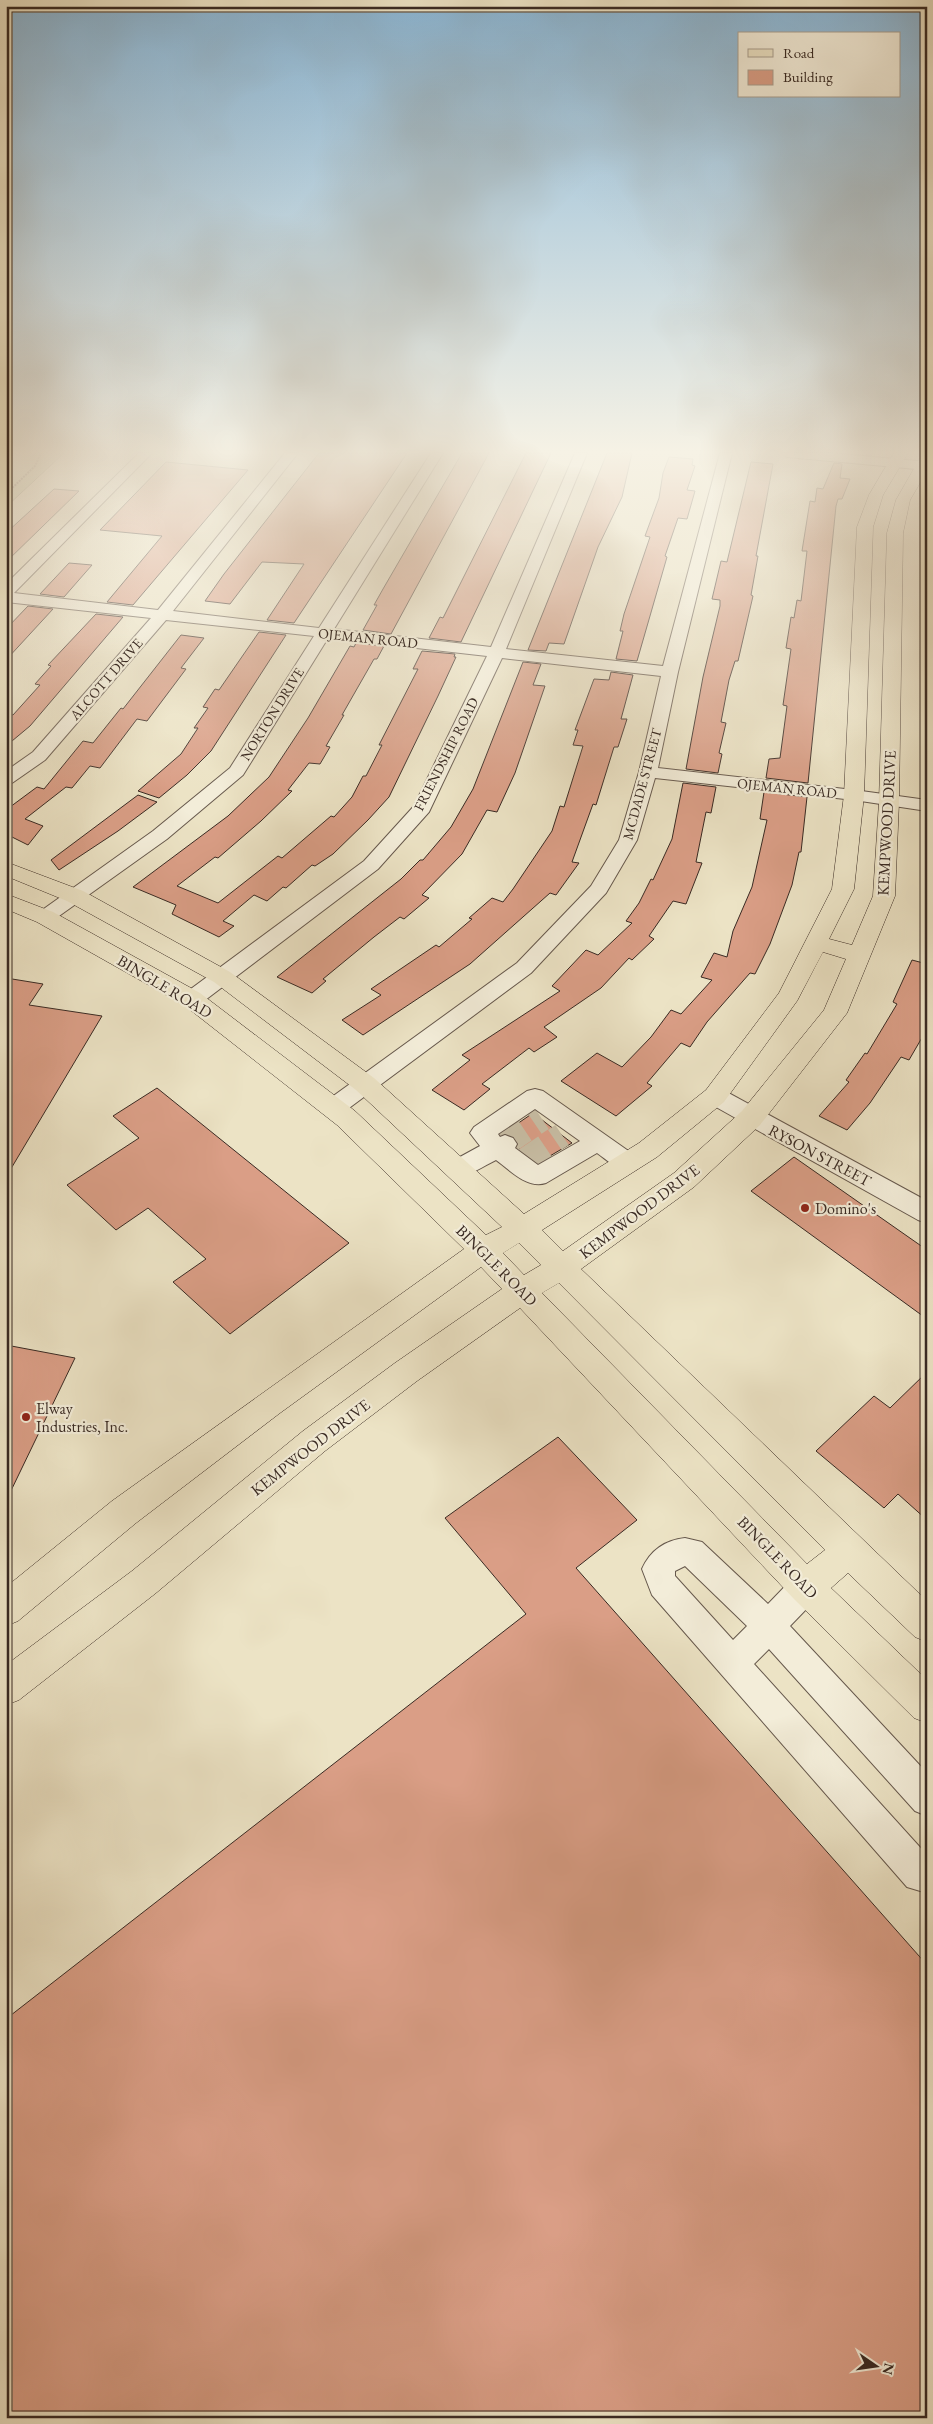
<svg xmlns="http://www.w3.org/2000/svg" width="933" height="2424" font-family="'EB Garamond',serif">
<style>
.green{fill:#b8c394;stroke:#78765c}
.building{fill:#da9e86;stroke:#392a23}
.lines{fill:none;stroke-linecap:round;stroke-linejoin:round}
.minor-tunnel{stroke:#c8bea5;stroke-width:24;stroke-dasharray:24 12;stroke-linecap:butt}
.minor-casing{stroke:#66584c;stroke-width:2}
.major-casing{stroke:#392a23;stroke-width:1}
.path{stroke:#392a23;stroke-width:2;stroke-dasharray:2 1;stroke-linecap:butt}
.minor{fill:#f3edd9;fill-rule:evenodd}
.major{fill:#ece3c5;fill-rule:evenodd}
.poi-dot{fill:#8f2418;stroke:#f3edd9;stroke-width:2}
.labels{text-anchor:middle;stroke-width:4.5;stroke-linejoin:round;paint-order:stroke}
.far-street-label{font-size:14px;fill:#392a23;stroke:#f3edd9}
.street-label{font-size:16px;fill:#392a23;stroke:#f3edd9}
.poi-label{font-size:16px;fill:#392a23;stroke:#f3edd9;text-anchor:start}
</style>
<rect width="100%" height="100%" fill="#ece3c5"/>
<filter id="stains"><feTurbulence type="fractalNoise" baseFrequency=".004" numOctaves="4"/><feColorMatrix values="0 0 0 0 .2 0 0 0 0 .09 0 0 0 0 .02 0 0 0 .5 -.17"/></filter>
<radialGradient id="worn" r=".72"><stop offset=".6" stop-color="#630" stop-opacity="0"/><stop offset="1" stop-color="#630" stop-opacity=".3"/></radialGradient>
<!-- green -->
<polygon class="green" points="6,453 64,453 6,507"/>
<!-- building -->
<g class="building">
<polygon points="319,453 407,453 294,623 267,620 304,564 262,562 230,604 205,601 224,574"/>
<polygon points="462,453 489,453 391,634 363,630 377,605 374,605 383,589"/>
<polygon points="526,453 551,453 461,642 429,638 440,617 443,618"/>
<polygon points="607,453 632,453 622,497 598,547 564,644 549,643 546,651 528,650"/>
<polygon points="669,457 693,459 692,465 695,466 687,490 695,491 687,519 678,518 665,556 667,557 637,661 616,659 623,631 620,631 624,614 650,537 645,536 659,498 663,473"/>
<polygon points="166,462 248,470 133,605 107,602 162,536 100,530"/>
<polygon points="751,462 773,464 756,556 758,556 751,595 753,596 738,661 735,661 729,680 721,722 726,723 719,753 722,754 718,773 686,769 703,677 720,606 720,600 712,599 721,561 727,562"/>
<polygon points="834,463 842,464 840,478 850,479 842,499 838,499 836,506 808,783 766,778 769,759 780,758 787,706 783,705 791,649 786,648 791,617 794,618 797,600 801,601 807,551 802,551 810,501 815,502 817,488 823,489"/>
<polygon points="54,489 79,491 6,562 6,533"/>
<polygon points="69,563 92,565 64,597 40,594"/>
<polygon points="28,606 53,609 6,660 6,629"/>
<polygon points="96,614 123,617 30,726 6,746 6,714 13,715 40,685 35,684 51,666 48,665"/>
<polygon points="259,632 286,635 211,751 187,775 159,798 138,791 181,754 198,728 194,728 208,708 203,707 215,689 219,690"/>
<polygon points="181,635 204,638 181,668 186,669 147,721 137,719 100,768 90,766 72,788 66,787 25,819 43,826 28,845 6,834 6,810 37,787 44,789 83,741 93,743 121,708 123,709"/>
<polygon points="356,643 384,646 377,659 374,659 342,715 344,715 326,746 330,747 320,764 309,763 288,790 292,791 261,821 218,858 215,857 177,886 218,903 278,856 282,858 331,816 334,817 352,797 363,776 366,776 382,745 379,745 418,669 413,669 422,651 455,654 454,657 456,657 438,696 389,797 368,820 333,854 315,866 312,865 286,888 283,887 267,901 254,895 223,921 234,926 219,937 172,914 176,905 133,887 228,816 269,777 308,718 350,646 354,647"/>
<polygon points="523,662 541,664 533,685 545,686 515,773 497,812 487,810 462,854 422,895 429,898 404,919 400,917 374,937 323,979 326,981 312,993 277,977 401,879 420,860 423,860 451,827 473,789"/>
<polygon points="611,672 633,675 621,719 627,719 618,747 614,747 596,805 593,804 572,862 579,863 556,895 550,893 470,964 363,1035 342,1020 381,995 371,989 436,945 439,947 472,919 469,918 492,898 503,902 513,889 552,831 560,806 564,807 583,746 573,745 578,730 575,730 594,679 609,680"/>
<polygon points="683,783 716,787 711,813 706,812 696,862 702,863 686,904 673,901 649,936 654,939 632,960 629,958 601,988 544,1027 557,1037 534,1052 529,1048 482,1084 490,1089 464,1110 432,1090 470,1060 462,1055 560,991 552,986 586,950 598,955 632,923 626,921 639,903 651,879 653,880 672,839"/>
<polygon points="764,792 807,797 801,852 799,852 792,885 770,944 755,974 750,973 707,1022 690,1047 681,1043 647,1083 652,1086 616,1116 561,1081 597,1053 622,1067 651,1037 671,1010 681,1014 712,980 701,977 714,953 727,957 733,931 752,887 767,820 760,819"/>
<polygon points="138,795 157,802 118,831 59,870 51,860"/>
<polygon points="912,960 927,964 927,1029 909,1060 901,1057 870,1103 847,1130 819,1116 849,1082 846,1080 865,1053 867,1054 897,1004 893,1002"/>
<polygon points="6,978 43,984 29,1005 102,1016 6,1177"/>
<polygon points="157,1088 349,1243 230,1334 173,1282 206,1259 148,1208 116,1230 67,1185 139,1138 113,1116"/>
<polygon points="533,1113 572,1143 538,1163 517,1147 519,1143 514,1136 506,1133 501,1135"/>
<polygon points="794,1157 927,1250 927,1319 751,1191"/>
<polygon points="6,1345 75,1358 6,1501"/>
<polygon points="927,1372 927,1520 898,1494 884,1508 816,1451 874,1396 890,1408"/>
<polygon points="558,1437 637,1520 576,1568 927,1965 927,2418 6,2418 6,2019 526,1614 445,1518"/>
</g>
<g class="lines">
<!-- minor-tunnel -->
<g class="minor-tunnel">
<polyline points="505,1144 542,1119"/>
<polyline points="525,1160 562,1135"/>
</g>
<!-- minor casing -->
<g class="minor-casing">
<g id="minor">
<polygon points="139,453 152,453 14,593 158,610 285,453 298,453 173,611 319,628 431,453 443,453 334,629 491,647 575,453 587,453 506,649 663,666 720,453 732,453 678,672 658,768 854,790 927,800 927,811 854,800 655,778 637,840 606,893 531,973 341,1114 333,1116 325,1114 321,1108 325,1102 517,963 591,886 619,840 639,772 661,676 502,658 429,812 378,869 200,1004 192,1006 184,1004 181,999 184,994 364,861 414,806 487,656 328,638 243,775 167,839 52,921 45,923 38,921 35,917 38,913 153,831 230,768 314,636 166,620 45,760 12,783 6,784 6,771 33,752 151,618 6,602 6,584"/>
<polygon points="781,453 831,453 927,462 927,470 787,457"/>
<polygon points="715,1088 723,1090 927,1201 927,1223 918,1220 707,1102 703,1096 707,1090"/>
<path d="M535,1089L543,1091L637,1157L640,1163L637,1169C620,1174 610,1162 597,1153L546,1183C527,1189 510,1170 496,1160C481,1167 466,1180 449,1175L446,1169L449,1163L480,1146L470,1133L474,1127L527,1091ZM535,1109L580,1141L538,1165L515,1148L517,1144L513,1138L505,1135L500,1137L498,1134Z"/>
<path d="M685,1538L702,1542L768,1604L795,1576L806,1572L817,1576L822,1587L817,1598L790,1626L927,1773V1816L915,1811L769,1649L754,1664L927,1855V1893L907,1887L652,1595L642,1569C650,1551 665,1540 685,1538ZM685,1566L747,1626L733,1640L675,1576V1571Z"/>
</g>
</g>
<!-- major casing -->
<g class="major-casing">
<path id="major" d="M894,453H908L883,495L873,527L864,795L854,889L829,939L852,945L873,896L879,802L887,533L896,500L920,458L927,454V471L910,500L903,533L899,802L895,896L847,1013L760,1125L694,1187L581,1269L927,1601V1642L915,1637L848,1573L831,1588L927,1680V1723L914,1718L794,1599L520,1308L417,1381L325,1451L156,1593L19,1700L6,1705V1665L132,1571L303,1431L395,1363L502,1289L481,1267L280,1413L136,1523L18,1621L6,1626V1587L112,1501L464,1249L337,1125L184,1005L37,922L6,909V894L53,912L200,993L355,1111L486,1235L502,1227L356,1090L214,982L67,901L6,876V862L83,891L230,972L374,1078L524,1214L639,1143L706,1090L779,993L832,889L844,795L857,527L869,495ZM823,952L846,959L824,1010L742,1111L674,1173L563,1251L542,1230L657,1157L724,1102L797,1001ZM519,1243L541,1265L524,1275L503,1253ZM559,1283L825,1550L807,1564L542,1293Z"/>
</g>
<!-- path -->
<polyline class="path" points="6,494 35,466 41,453"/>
<!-- minor -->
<use href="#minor" class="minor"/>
<!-- major -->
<use href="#major" class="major"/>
</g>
<!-- sky -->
<linearGradient id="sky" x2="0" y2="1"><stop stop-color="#8ab7d7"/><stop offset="0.57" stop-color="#f6f2e5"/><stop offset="1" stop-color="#f6f2e5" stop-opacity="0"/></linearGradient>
<rect width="933" height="793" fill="url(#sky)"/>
<!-- markers -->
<g class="poi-dot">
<circle cx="805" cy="1208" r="5"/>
<circle cx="26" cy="1417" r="5"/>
</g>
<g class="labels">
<!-- far-street labels -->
<g class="far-street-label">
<text transform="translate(368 638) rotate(6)" y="5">OJEMAN ROAD</text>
<text transform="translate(106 679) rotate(-49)" y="5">ALCOTT DRIVE</text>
<text transform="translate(272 714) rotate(-58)" y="5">NORTON DRIVE</text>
<text transform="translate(446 754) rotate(-63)" y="5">FRIENDSHIP ROAD</text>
<text transform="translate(642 784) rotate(-75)" y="5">MCDADE STREET</text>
<text transform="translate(787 788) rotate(6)" y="5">OJEMAN ROAD</text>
</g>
<!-- street labels -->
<g class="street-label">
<text transform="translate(886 823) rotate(-87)" y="6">KEMPWOOD DRIVE</text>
<text transform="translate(165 986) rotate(31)" y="6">BINGLE ROAD</text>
<text transform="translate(820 1155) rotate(28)" y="6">RYSON STREET</text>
<text transform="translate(639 1211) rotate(-37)" y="6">KEMPWOOD DRIVE</text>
<text transform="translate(497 1265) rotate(45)" y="6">BINGLE ROAD</text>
<text transform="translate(310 1447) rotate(-38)" y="6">KEMPWOOD DRIVE</text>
<text transform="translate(778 1557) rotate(46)" y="6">BINGLE ROAD</text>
</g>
<!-- poi labels -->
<g class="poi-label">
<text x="815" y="1214">Domino's</text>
<text x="36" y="1414">Elway<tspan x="36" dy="18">Industries, Inc.</tspan></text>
</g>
</g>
<!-- margin -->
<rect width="933" height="2424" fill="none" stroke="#ece3c5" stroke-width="25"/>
<rect x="8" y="8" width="918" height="2409" fill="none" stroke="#392a23" stroke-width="2.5"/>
<rect x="12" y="12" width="908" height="2399" fill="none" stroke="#392a23"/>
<!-- legend -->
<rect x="738" y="32" width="162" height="65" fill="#f3edd9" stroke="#a99f90"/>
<rect x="748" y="49" width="25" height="8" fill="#ece3c5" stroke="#a99f90"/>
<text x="783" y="58" font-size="15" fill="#392a23">Road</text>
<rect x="748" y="70" width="25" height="15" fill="#da9e86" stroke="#a99f90"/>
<text x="783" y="82" font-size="15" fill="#392a23">Building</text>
<!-- north arrow -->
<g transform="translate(876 2366) rotate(103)" stroke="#f3edd9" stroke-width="4" paint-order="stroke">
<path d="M0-4L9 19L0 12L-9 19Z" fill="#392a23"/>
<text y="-8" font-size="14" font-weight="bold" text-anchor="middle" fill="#392a23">N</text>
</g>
<rect width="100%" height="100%" filter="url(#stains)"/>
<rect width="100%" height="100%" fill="url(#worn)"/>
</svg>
